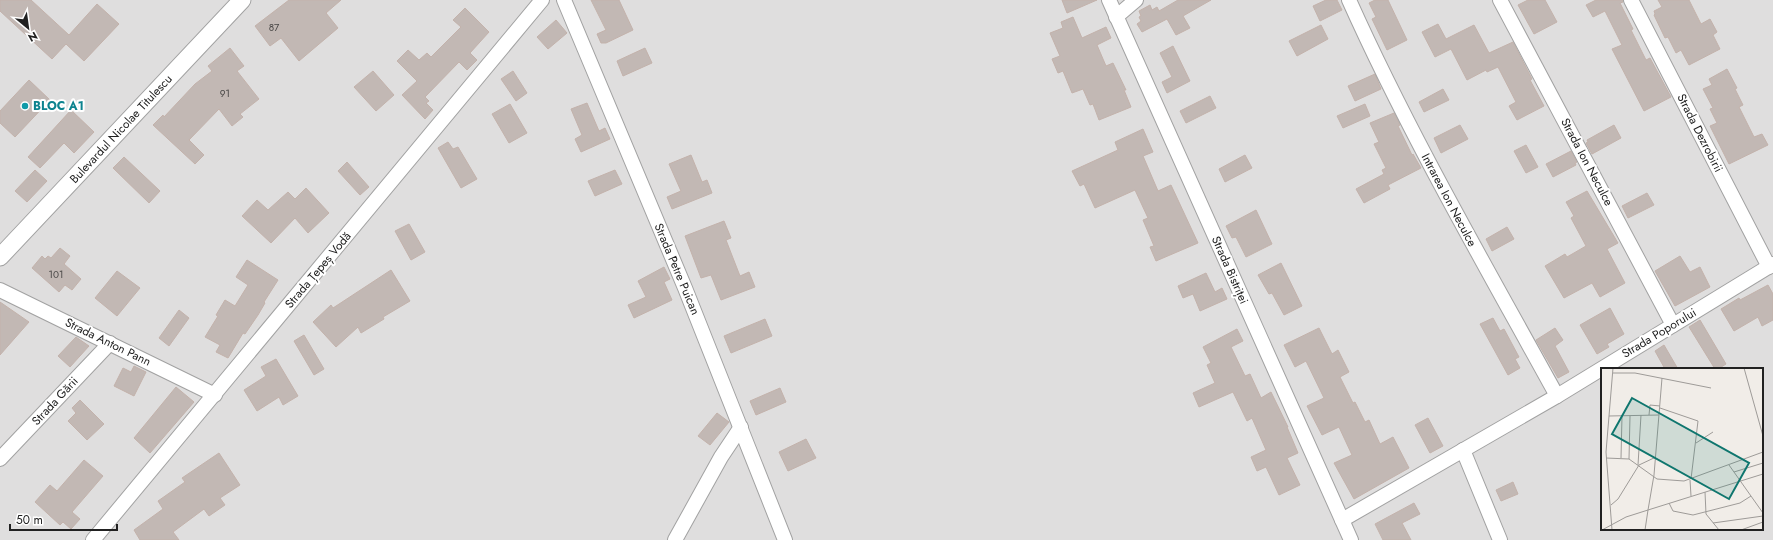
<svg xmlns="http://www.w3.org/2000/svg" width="1773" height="540" font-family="Jost,sans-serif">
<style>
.residential{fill:#dfdede;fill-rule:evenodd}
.building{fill:#c2b8b4;stroke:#c3b2ab}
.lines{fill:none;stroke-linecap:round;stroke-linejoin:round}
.minor-casing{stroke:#a2a2a2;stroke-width:16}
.tertiary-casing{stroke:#a2a2a2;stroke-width:19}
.minor{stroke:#fff;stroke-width:14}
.tertiary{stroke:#fff;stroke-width:17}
.culture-dot{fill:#0f9aa8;stroke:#fff;stroke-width:1.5}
.labels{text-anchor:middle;stroke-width:4;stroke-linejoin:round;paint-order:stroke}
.number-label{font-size:10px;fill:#494746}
.culture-label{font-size:12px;font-weight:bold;fill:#0d838f;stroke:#fff;text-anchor:start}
.street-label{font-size:12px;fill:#212121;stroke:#fff}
.inset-road{fill:none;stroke:#9e9b98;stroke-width:1}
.view{fill:#0f766e;fill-opacity:0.15;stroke:#0f766e;stroke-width:2}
.inset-edge{fill:none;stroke:#212121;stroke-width:2}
</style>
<rect width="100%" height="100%" fill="#f1ede8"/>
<!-- residential -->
<path class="residential" d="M0,0H1773V540H0ZM1602,369H1762V529H1602Z"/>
<!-- building -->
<g class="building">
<polygon points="0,0 31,0 69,35 97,4 119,24 84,61 66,44 52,59 0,11"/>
<polygon points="289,0 341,0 326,13 338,28 299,61 281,38 270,46 255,26"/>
<polygon points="591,0 619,0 633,30 606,43 601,43 597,34 606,30"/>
<polygon points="1062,0 1097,0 1067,13"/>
<polygon points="1178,0 1211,0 1183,16 1190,28 1176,35 1167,19 1142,32 1137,24 1141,21 1139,17 1141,16 1139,11 1150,5 1152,10 1157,7 1159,11"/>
<polygon points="1326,0 1337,0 1342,10 1320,21 1313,6"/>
<polygon points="1375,0 1388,0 1407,40 1387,50 1372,19 1376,17 1369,3"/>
<polygon points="1528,0 1545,0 1557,22 1534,34 1518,5"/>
<polygon points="1596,0 1623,0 1623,2 1620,3 1633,29 1631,30 1646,60 1650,58 1671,97 1644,111 1612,49 1622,45 1605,11 1593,17 1586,5"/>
<polygon points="1658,0 1689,0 1701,24 1710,19 1717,32 1713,35 1720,49 1689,65 1681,50 1676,53 1668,37 1665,38 1654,15 1655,14 1654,11 1662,7"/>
<polygon points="465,8 489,32 470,53 477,60 467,70 459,62 425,97 429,101 426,103 433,110 425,119 402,95 417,81 397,61 408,50 419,60 427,53 431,57 461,27 453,20"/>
<polygon points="1073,17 1082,38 1106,27 1111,38 1097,45 1106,66 1113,63 1126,90 1124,90 1131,107 1099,120 1093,104 1090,105 1083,89 1072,93 1063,71 1058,73 1052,59 1060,56 1050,33 1063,28 1061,22"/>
<polygon points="556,20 567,33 548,49 537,37"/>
<polygon points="1438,24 1446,39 1474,25 1489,53 1513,42 1532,79 1530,80 1544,106 1517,120 1509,106 1516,102 1498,67 1487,72 1486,70 1467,80 1451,49 1435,57 1422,32"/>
<polygon points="1321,25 1328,39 1297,56 1289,41"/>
<polygon points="1173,46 1190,81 1167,93 1162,82 1172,77 1160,53"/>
<polygon points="230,48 244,66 237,71 259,99 240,114 243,117 232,126 219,109 189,140 204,155 195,164 153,125 163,115 164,117 195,84 212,71 208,66"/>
<polygon points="645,48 652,63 623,76 617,61"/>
<polygon points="1727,69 1737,88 1735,89 1743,105 1739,107 1754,137 1762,134 1768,145 1729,164 1710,126 1717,123 1710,109 1713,108 1703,89 1712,85 1709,79"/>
<polygon points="373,71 394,95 376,111 354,87"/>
<polygon points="513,71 527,93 516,101 501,79"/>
<polygon points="1375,74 1381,89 1355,101 1348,86"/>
<polygon points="29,80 50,100 15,137 0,123 0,111"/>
<polygon points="1443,89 1449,100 1424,112 1419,102"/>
<polygon points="1210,96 1216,108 1186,123 1180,111"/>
<polygon points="587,103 599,131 605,128 610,139 581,152 575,139 582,135 571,109"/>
<polygon points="510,104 527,133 509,143 492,114"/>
<polygon points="1365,104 1370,116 1343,128 1337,116"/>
<polygon points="71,110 94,132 74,153 64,143 40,168 28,157"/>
<polygon points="1394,113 1400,125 1398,126 1412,155 1413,154 1421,168 1388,185 1390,189 1364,203 1356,189 1384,174 1382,170 1386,168 1374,144 1379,142 1370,123"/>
<polygon points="1460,125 1468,139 1441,153 1434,138"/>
<polygon points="1614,125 1621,138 1592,154 1586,143 1588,142 1587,140"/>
<polygon points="1143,129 1153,152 1143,156 1158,191 1171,185 1198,243 1156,261 1150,247 1154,246 1143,220 1148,218 1135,190 1095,208 1084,184 1080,186 1072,171 1118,150 1115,142"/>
<polygon points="448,142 453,149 458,147 477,179 461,188 438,148"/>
<polygon points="1526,145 1538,167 1526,173 1514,151"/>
<polygon points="1571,151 1577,162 1575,163 1576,165 1553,177 1546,164"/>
<polygon points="691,155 702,182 707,180 712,193 672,209 667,197 681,191 669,164"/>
<polygon points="1245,155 1252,168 1225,182 1219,169"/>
<polygon points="124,157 160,191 149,203 113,168"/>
<polygon points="347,162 369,187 360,195 338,171"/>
<polygon points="35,170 47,181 27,202 15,191"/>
<polygon points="615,170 622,184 595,196 588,181"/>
<polygon points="306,188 329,213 308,233 295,218 271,243 242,216 257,200 268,210 288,192 295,199"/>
<polygon points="1587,191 1618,243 1607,249 1625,283 1600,297 1592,283 1564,298 1545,266 1565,254 1567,257 1586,246 1571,218 1574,216 1566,202"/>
<polygon points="1647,193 1654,205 1628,218 1622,206"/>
<polygon points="1256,210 1272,244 1246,257 1236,237 1232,238 1226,226"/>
<polygon points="724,221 731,238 726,240 740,276 749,272 755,287 721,300 711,275 701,278 685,236"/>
<polygon points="409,224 425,252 411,260 395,231"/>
<polygon points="1507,227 1514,239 1492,251 1486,239"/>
<polygon points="60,248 70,256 64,264 81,279 72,290 65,285 59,292 32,268 42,256 45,259 48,256 51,258"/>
<polygon points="1680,256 1690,272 1700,267 1710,287 1675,306 1655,271"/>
<polygon points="247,260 278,280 264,302 265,303 258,315 245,334 243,333 228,358 216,352 220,345 205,337 218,316 216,315 225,300 235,306 248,285 236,277"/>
<polygon points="1281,263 1302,306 1284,315 1272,293 1269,294 1258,275"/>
<polygon points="664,267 670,279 664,282 672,300 634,318 628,305 646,297 638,281"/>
<polygon points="391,270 410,301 383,317 384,319 361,333 358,327 336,347 313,322 331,305 333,308"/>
<polygon points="117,271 140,288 117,316 95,298"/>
<polygon points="1206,273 1215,292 1222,288 1227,299 1200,311 1193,294 1183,298 1178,286"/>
<polygon points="1768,285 1773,294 1773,320 1762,326 1758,317 1734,331 1721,309 1739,298 1740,300"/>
<polygon points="0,302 29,322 0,355"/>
<polygon points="1610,308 1624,334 1607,344 1609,347 1597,354 1580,325"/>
<polygon points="179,310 189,318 169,346 159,338"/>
<polygon points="1493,318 1500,331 1504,329 1519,357 1515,359 1520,368 1508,375 1480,324"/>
<polygon points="765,319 772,336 731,353 724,336"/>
<polygon points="1700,320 1726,364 1718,369 1715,369 1689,327"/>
<polygon points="1319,328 1332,354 1338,350 1349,372 1340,377 1353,403 1355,402 1365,422 1369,420 1380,444 1393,437 1409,468 1354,499 1334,463 1352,455 1339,427 1322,435 1307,406 1324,398 1306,361 1295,367 1284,345"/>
<polygon points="1555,328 1563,340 1555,346 1569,372 1558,378 1536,340"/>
<polygon points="1237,329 1243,341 1231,347 1245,376 1250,374 1261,398 1271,392 1288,427 1287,427 1298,453 1287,458 1300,485 1279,495 1266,467 1257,471 1251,457 1266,450 1252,418 1247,421 1233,392 1199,407 1193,393 1215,383 1207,365 1211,363 1203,347"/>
<polygon points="304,335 324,369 314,375 294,341"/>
<polygon points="76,337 89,346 70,367 58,356"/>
<polygon points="1664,345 1678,369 1665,369 1655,351"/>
<polygon points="276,359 298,396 283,405 279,397 257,411 244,390 266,376 261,367"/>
<polygon points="134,366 146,372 134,396 114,386 123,368 131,372"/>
<polygon points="176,387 194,402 150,453 134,438"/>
<polygon points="780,388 786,402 756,415 750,401"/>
<polygon points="80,400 104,424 87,440 68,421 76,413 72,408"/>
<polygon points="717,413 729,422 710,445 698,436"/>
<polygon points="1428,418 1443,446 1430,453 1415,425"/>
<polygon points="806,439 816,458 788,471 779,452"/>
<polygon points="219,453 240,485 220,498 225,505 209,516 204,509 173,532 179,540 140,540 134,530 163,509 158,501 185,482 182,478"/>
<polygon points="84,460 103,476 72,512 80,519 71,529 63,522 60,525 35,502 50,485 57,491"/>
<polygon points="1513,482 1518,494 1501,501 1496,490"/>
<polygon points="1414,503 1420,514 1402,523 1411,540 1383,540 1375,524"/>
</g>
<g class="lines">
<!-- minor casing -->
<g class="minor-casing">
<g id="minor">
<polyline points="564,0 685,288 785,540"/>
<polyline points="1109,0 1351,540"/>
<path d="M1349,0C1410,136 1485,265 1557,396"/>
<polyline points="1500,0 1673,325"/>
<polyline points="1631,0 1769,267"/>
<polyline points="1116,17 1136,0"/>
<polyline points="0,290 215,395"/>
<polyline points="1463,450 1500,540"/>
<polyline points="0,459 110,343"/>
<polyline points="1342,520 1557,396 1773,264"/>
<polyline points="93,540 542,0"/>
<polyline points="675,540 721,457 741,427"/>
</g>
</g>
<!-- tertiary casing -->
<g class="tertiary-casing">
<polyline id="tertiary" points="0,257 242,0"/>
</g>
<!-- minor -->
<use href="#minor" class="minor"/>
<!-- tertiary -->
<use href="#tertiary" class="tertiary"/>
</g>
<!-- markers -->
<circle class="culture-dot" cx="25" cy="106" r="4"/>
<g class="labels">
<!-- number labels -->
<g class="number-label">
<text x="274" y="31">87</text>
<text x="225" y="97">91</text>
<text x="56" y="278">101</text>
</g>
<!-- culture labels -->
<g class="culture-label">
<text x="33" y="110">BLOC A1</text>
</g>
<!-- street labels -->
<g class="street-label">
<text transform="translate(121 129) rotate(-47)" y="4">Bulevardul Nicolae Titulescu</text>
<text transform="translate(1700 133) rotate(63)" y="4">Strada Dezrobirii</text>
<text transform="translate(1587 162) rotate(62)" y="4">Strada Ion Neculce</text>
<text transform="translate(1449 200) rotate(62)" y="4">Intrarea Ion Neculce</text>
<text transform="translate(677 269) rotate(67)" y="4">Strada Petre Puican</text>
<text transform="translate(318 270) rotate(-50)" y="4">Strada Țepeș Vodă</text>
<text transform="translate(1230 270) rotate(66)" y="4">Strada Bistriței</text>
<text transform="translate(1659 333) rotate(-31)" y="4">Strada Poporului</text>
<text transform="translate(108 342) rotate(26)" y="4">Strada Anton Pann</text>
<text transform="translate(55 401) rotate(-47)" y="4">Strada Gării</text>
</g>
</g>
<!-- overview -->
<g transform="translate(1601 368)">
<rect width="162" height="162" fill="#f1ede8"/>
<path class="inset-road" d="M143,0L162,68M12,5H34L110,20M61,10L53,107L47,142L162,106M59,40L97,53L90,111M48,47L49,37L59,38M8,48L58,47M95,75L112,64M5,90L28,91L56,111L83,113L162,84M20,90L21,48M28,91L29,48M37,97L40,47M128,97L162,145M133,104L162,95M89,112L90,128M104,124L105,146L118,162M68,135L72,143L92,147L139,135L150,128M10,137L17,131L38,97L55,89M112,155L162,148M1,162L25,149L47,142L44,162M11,162L5,84L12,0M140,162L162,154"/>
<path class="view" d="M31,30L148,95L128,131L11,66Z"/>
<rect width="162" height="162" class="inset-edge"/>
</g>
<!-- north arrow -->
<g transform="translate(28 28) rotate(151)" stroke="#ffffff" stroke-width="3" paint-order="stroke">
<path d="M0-3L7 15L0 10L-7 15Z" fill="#212121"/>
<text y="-6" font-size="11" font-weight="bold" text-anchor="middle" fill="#212121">N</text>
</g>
<!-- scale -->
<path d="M10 524v6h107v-6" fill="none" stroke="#212121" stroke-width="2"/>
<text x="16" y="524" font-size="12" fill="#212121" stroke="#ffffff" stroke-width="3" paint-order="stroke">50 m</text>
</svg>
